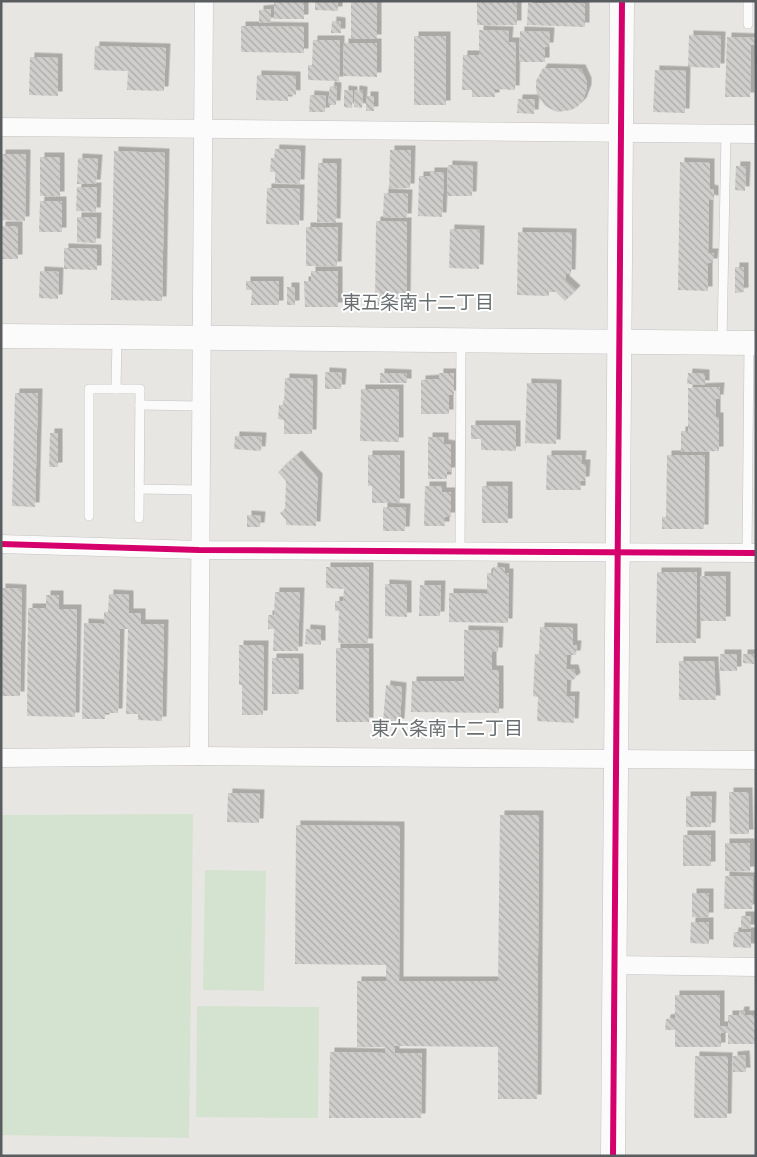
<svg xmlns="http://www.w3.org/2000/svg" width="757" height="1157" font-family="Commissioner,'Noto Sans JP',sans-serif">
<style>
.park{fill:#d4e3cf}
.building{fill:url(#building-back-hatch);filter:url(#shadow)}
.lines{fill:none;stroke-linecap:round;stroke-linejoin:round}
.lane-casing{stroke:#c4c3c3;stroke-width:10}
.street-casing{stroke:#c4c3c3;stroke-width:19}
.secondary-casing{stroke:#c3c3c3;stroke-width:25}
.lane{stroke:#fcfbfb;stroke-width:9}
.street{stroke:#fcfbfb;stroke-width:18}
.secondary{stroke:#fcfbfb;stroke-width:24}
.cycleway-casing{stroke:#fff;stroke-width:9}
.cycleway{stroke:#d6006c;stroke-width:6}
.labels{text-anchor:middle;stroke-width:4;stroke-linejoin:round;paint-order:stroke}
.neighbourhood-label{font-size:19px;fill:#6a6f71;stroke:#fff}
</style>
<defs>
<pattern id="building-back-hatch" width="6" height="6" patternUnits="userSpaceOnUse" patternTransform="scale(1.25)"><rect width="6" height="6" fill="#d0cecc"/><path d="M-1 5l2 2M0 0l6 6M5-1l2 2" fill="none" stroke="#acaaa9"/></pattern>
<filter id="shadow"><feDropShadow dx="4.5" dy="-4.5" stdDeviation="0" flood-color="#0004"/></filter>
</defs>
<rect width="100%" height="100%" fill="#e8e6e2"/>
<!-- park -->
<g class="park">
<polygon points="193,814 189,1138 1,1135 1,815"/>
<polygon points="205,870 266,871 264,991 203,990"/>
<polygon points="197,1006 319,1007 318,1118 196,1117"/>
</g>
<!-- building -->
<g class="building">
<rect x="274" y="1" width="30" height="18"/>
<polygon points="315,1 338,1 338,11 315,10"/>
<rect x="351" y="1" width="26" height="38"/>
<rect x="477" y="1" width="40" height="24"/>
<polygon points="549,1 575,1 575,3 585,4 585,27 527,25 528,3 549,3"/>
<polygon points="271,9 271,22 259,23 259,10"/>
<polygon points="332,21 341,22 341,33 331,33"/>
<polygon points="241,26 304,27 304,53 241,52"/>
<polygon points="479,30 509,31 508,42 516,42 515,90 495,89 495,97 472,97 472,90 462,90 463,55 479,55"/>
<polygon points="520,31 550,32 549,47 545,47 545,62 519,62"/>
<polygon points="689,35 721,36 720,68 688,67"/>
<rect x="414" y="36" width="32" height="69"/>
<polygon points="727,37 756,38 756,45 751,45 750,97 725,97"/>
<polygon points="313,40 340,40 339,81 308,80 308,65 312,65"/>
<polygon points="344,43 377,43 377,77 343,76"/>
<polygon points="95,46 166,48 164,91 127,90 128,71 94,70"/>
<polygon points="30,57 58,58 58,96 29,95"/>
<polygon points="543,68 581,69 587,82 587,89 582,102 577,107 571,110 557,112 545,106 537,94 536,88 536,81"/>
<polygon points="655,70 686,71 685,113 653,112"/>
<polygon points="257,75 296,76 296,95 288,94 288,101 256,100"/>
<polygon points="330,86 337,87 336,105 328,105"/>
<polygon points="344,90 353,91 352,108 344,107"/>
<polygon points="355,90 363,91 362,108 354,107"/>
<polygon points="310,95 326,96 325,112 309,112"/>
<rect x="366" y="96" width="8" height="15"/>
<polygon points="518,99 535,99 534,114 517,113"/>
<polygon points="275,149 301,150 300,184 275,183 275,172 270,172 271,158 274,158"/>
<polygon points="390,150 411,150 410,188 389,188"/>
<polygon points="114,151 165,153 162,301 111,300"/>
<polygon points="1,154 26,154 25,221 1,220"/>
<rect x="40" y="157" width="20" height="39"/>
<polygon points="78,158 98,159 96,184 77,184"/>
<polygon points="680,162 710,163 710,189 714,190 714,200 709,199 708,253 714,253 713,263 708,263 708,291 678,290"/>
<polygon points="318,163 337,163 336,223 317,222"/>
<polygon points="448,165 473,166 472,196 447,196"/>
<polygon points="736,166 746,166 745,191 735,190"/>
<polygon points="430,172 444,172 442,217 418,216 419,176 430,176"/>
<polygon points="77,187 97,187 96,212 76,211"/>
<polygon points="267,188 300,189 299,225 266,224"/>
<polygon points="384,193 408,194 407,218 383,217"/>
<polygon points="40,201 62,201 62,232 39,232"/>
<polygon points="77,217 97,217 96,243 77,242"/>
<polygon points="376,221 407,222 406,307 375,306"/>
<rect x="1" y="226" width="17" height="33"/>
<polygon points="306,227 338,227 337,266 306,266"/>
<polygon points="450,229 480,230 479,269 449,268"/>
<polygon points="518,232 572,233 571,274 566,274 565,280 576,290 565,301 556,292 549,292 549,296 517,295"/>
<polygon points="64,248 97,249 97,270 64,269"/>
<polygon points="735,267 744,267 744,292 735,293"/>
<polygon points="40,271 59,272 58,299 39,298"/>
<polygon points="311,271 338,271 338,307 305,307 304,281 311,281"/>
<polygon points="246,281 279,281 279,305 251,305 252,290 246,290"/>
<rect x="287" y="287" width="8" height="18"/>
<polygon points="325,372 342,373 341,389 325,389"/>
<polygon points="380,373 407,374 407,383 380,383"/>
<polygon points="439,373 454,373 454,395 449,395 449,414 421,414 421,380 439,379"/>
<polygon points="688,373 705,374 705,385 687,384"/>
<polygon points="285,378 313,379 312,434 284,434 284,420 278,419 279,405 284,405"/>
<polygon points="527,383 557,384 556,444 525,443"/>
<polygon points="720,387 719,399 716,399 716,417 719,417 719,451 681,452 681,431 688,431 688,388"/>
<polygon points="361,389 399,389 399,442 360,441"/>
<polygon points="15,393 38,393 35,507 12,506"/>
<polygon points="471,425 516,425 516,451 481,450 481,439 471,439"/>
<polygon points="50,433 58,433 58,467 49,467"/>
<polygon points="235,436 262,437 261,451 234,449"/>
<polygon points="428,437 444,437 444,444 451,445 451,472 447,472 447,479 428,479"/>
<polygon points="297,455 318,478 316,526 286,525 286,520 280,513 285,509 286,481 278,472"/>
<polygon points="368,455 400,455 400,503 372,503 372,486 368,486"/>
<polygon points="547,455 582,455 581,464 586,464 585,481 581,481 581,490 546,490"/>
<polygon points="667,455 705,455 704,529 662,529 662,517 666,517"/>
<polygon points="425,486 442,486 442,492 451,492 451,517 445,517 445,526 424,526"/>
<rect x="482" y="486" width="26" height="37"/>
<polygon points="383,507 406,508 405,531 383,531"/>
<polygon points="247,515 261,516 260,527 247,527"/>
<polygon points="326,567 369,567 368,643 338,643 339,611 335,611 335,601 343,601 344,589 326,588"/>
<polygon points="493,567 505,568 505,573 509,573 508,623 449,622 449,593 487,594 487,573 493,573"/>
<polygon points="657,572 697,572 696,643 656,643"/>
<rect x="700" y="576" width="26" height="45"/>
<polygon points="385,584 407,585 407,617 385,616"/>
<polygon points="420,585 441,585 440,616 419,616"/>
<polygon points="1,588 22,589 20,696 1,696"/>
<polygon points="275,592 300,592 298,651 273,651 274,629 268,629 268,615 274,615"/>
<polygon points="109,594 129,595 129,613 141,613 141,624 164,624 162,721 138,720 138,714 126,714 128,629 120,629 118,713 105,713 105,719 82,719 84,623 104,624 104,612 108,612"/>
<polygon points="46,595 59,595 59,609 77,609 75,717 27,716 28,608 46,608"/>
<polygon points="540,627 573,628 573,645 577,645 576,655 567,655 566,669 574,669 576,677 573,680 567,680 566,696 575,696 574,723 537,721 538,697 533,696 535,654 539,654"/>
<polygon points="306,629 321,630 321,645 305,644"/>
<polygon points="464,630 499,631 498,652 492,652 492,670 499,670 499,713 411,712 412,681 464,681"/>
<polygon points="239,645 264,645 263,715 242,715 242,685 239,685"/>
<rect x="336" y="648" width="33" height="74"/>
<rect x="720" y="654" width="17" height="17"/>
<polygon points="743,654 755,654 754,664 743,663"/>
<rect x="272" y="658" width="27" height="36"/>
<polygon points="679,661 714,661 716,700 679,700"/>
<polygon points="386,685 402,687 400,723 383,722"/>
<polygon points="729,792 748,792 749,834 730,834"/>
<polygon points="228,793 260,794 259,823 227,822"/>
<polygon points="686,796 712,796 711,827 686,827"/>
<polygon points="500,815 539,815 537,1099 498,1099 498,1047 395,1046 395,1053 422,1053 421,1118 329,1118 330,1052 385,1053 385,1047 357,1047 357,981 386,981 386,965 295,964 296,825 400,826 399,981 498,981"/>
<rect x="683" y="835" width="28" height="31"/>
<rect x="725" y="843" width="25" height="28"/>
<polygon points="725,876 753,877 752,909 724,909"/>
<rect x="692" y="893" width="17" height="24"/>
<rect x="741" y="916" width="10" height="13"/>
<polygon points="691,922 709,922 709,944 690,943"/>
<polygon points="734,932 751,932 751,948 733,947"/>
<polygon points="675,995 720,995 720,1026 728,1026 728,1015 739,1015 740,1011 745,1011 745,1015 756,1015 756,1044 728,1044 728,1033 721,1033 721,1047 675,1047 675,1030 665,1030 666,1019 675,1018"/>
<polygon points="745,1055 746,1072 733,1072 733,1056"/>
<polygon points="695,1056 728,1057 727,1118 694,1118"/>
</g>
<g class="lines">
<!-- lane casing -->
<g class="lane-casing">
<g id="lane">
<polyline points="748,24 748,1"/>
<polyline points="722,341 726,133"/>
<polyline points="116,389 117,338"/>
<polyline points="140,405 200,406"/>
<polyline points="139,489 200,490"/>
<polyline points="89,516 89,389 140,389 139,518"/>
<polyline points="460,552 461,340"/>
<polyline points="747,553 749,344"/>
</g>
</g>
<!-- street casing -->
<g class="street-casing">
<g id="street">
<polyline points="1,127 756,134"/>
<polyline points="1,544 199,550 756,553"/>
<polyline points="199,756 204,1"/>
<polyline points="1,758 199,756 756,760"/>
<polyline points="615,965 756,967"/>
</g>
</g>
<!-- secondary casing -->
<g class="secondary-casing">
<g id="secondary">
<polyline points="1,336 756,343"/>
<polyline points="613,1156 622,1"/>
</g>
</g>
<!-- lane -->
<use href="#lane" class="lane"/>
<!-- street -->
<use href="#street" class="street"/>
<!-- secondary -->
<use href="#secondary" class="secondary"/>
<!-- cycleway casing -->
<g class="cycleway-casing">
<g id="cycleway">
<polyline points="1,544 199,550 756,553"/>
<polyline points="613,1156 622,1"/>
</g>
</g>
<!-- cycleway -->
<use href="#cycleway" class="cycleway"/>
</g>
<g class="labels">
<!-- neighbourhood labels -->
<g class="neighbourhood-label">
<text x="418" y="309">東五条南十二丁目</text>
<text x="447" y="735">東六条南十二丁目</text>
</g>
</g>
<!-- border -->
<rect width="757" height="1157" fill="none" stroke="#595d60" stroke-width="5"/>
</svg>
